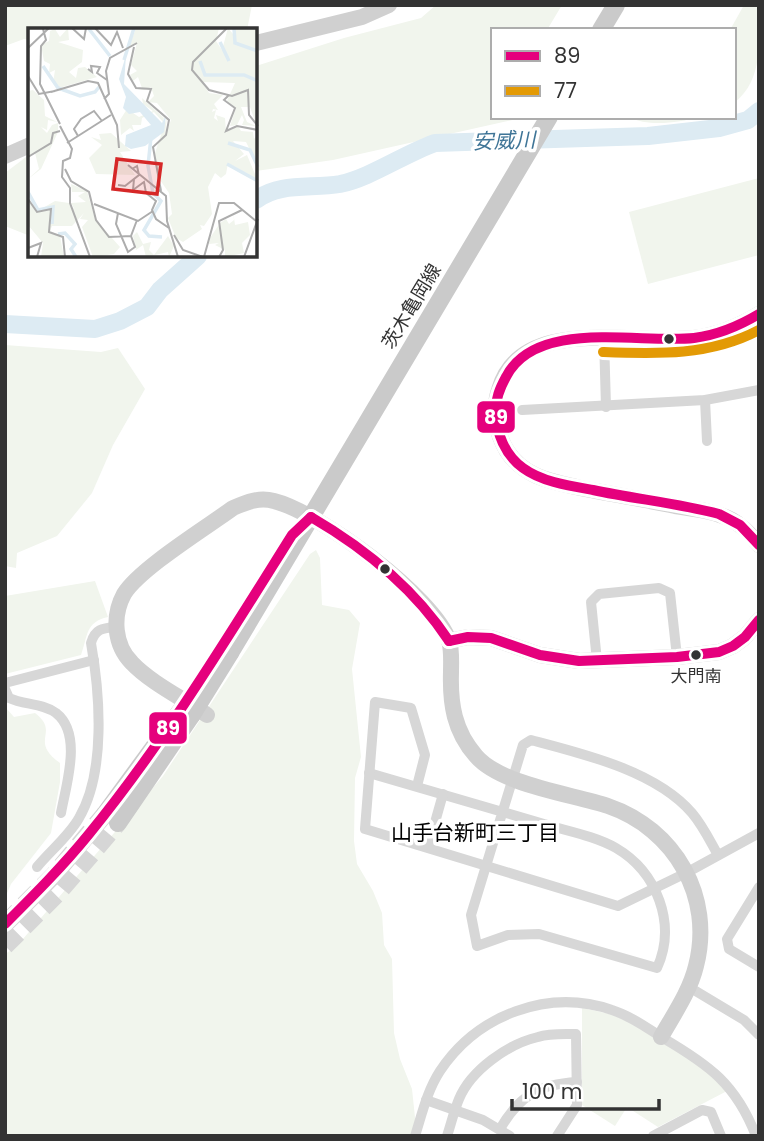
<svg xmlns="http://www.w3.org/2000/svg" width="764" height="1141" font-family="Poppins,'Noto Sans JP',sans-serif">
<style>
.green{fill:#f1f5ed}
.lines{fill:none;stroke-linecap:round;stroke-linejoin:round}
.river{stroke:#ddebf3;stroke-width:18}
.primary-tunnel{stroke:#d6d6d6;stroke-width:18;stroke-dasharray:18 9;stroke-linecap:butt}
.street{stroke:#d7d7d7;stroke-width:10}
.secondary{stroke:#d0d0d0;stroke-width:16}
.primary{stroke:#cacaca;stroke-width:18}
.primary-bridge{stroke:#cacaca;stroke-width:18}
.bus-1-casing{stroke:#fff;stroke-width:16}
.bus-2-casing{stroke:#fff;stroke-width:16}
.bus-1{stroke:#e5007d;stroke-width:10}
.bus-2{stroke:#e39a05;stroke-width:10}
.bus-dot{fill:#333;stroke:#fff;stroke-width:2.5}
.labels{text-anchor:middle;stroke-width:7;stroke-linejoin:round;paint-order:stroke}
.bus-label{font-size:17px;fill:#333;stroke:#fff}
.street-label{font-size:19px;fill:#333;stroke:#fff}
.water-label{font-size:21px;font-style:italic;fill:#3f7597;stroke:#fff}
.neighbourhood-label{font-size:21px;fill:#000;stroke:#fff}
.inset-river{fill:none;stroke:#ddebf3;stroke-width:3.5}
.inset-road{fill:none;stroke:#adadad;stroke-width:2}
.view{fill:#d62828;fill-opacity:0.15;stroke:#d62828;stroke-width:3.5}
.inset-edge{fill:none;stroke:#333;stroke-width:3.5}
.line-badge{stroke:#fff;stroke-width:2.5}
.badge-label{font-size:19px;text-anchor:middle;font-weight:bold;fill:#fff}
</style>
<rect width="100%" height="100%" fill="#fff"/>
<!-- green -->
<g class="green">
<polygon points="5,5 252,5 247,30 30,30 30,40 24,39 5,46"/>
<polygon points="436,5 562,5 547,30 493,30 493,117 521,118 333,160 256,171 256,66 344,38 421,18"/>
<path d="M744,5H759C759,40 764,80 734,103V30H730Z"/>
<path d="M628,117H699C677,123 649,127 628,117Z"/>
<polygon points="30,154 30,236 5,226 5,173"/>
<polygon points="759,178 759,255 648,284 629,212"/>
<polygon points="5,345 101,352 118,348 145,389 113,445 92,493 57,536 17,553 16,568 5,566"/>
<polygon points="316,550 320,558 322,605 349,610 360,623 352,669 361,757 355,778 354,841 357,864 373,891 382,913 384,945 392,959 394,1033 400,1059 412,1089 416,1127 413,1136 5,1136 5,954 16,947 163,776 310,554"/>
<path d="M95,581L108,617C85,622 88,636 81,655L5,674V596Z"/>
<path d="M5,707L14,717L35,713C61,733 28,740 60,763V782L51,833L11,884L5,898Z"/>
<polygon points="582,1008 615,1015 635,1025 700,1064 727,1091 658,1127 627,1107 615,1126 582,1105"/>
</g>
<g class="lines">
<!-- river -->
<g class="river">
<path d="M256,200C280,182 311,189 340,184C370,178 404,154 435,143L648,136L719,128L748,120L759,111"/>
<polyline points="5,324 95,329 120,321 147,307 160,290 198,256"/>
</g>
<!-- primary-tunnel -->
<g class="primary-tunnel">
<polyline points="5,924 54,875 105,814"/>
<polyline points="5,946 59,892 118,823"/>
</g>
<!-- street -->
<g class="street">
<polyline points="604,338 606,407"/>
<polyline points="705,400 707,441"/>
<polyline points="522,410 705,400 759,390"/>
<polyline points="597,661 591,602 599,594 659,588 670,593 677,657"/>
<polyline points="5,683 94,660"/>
<path d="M5,689L9,698C24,705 42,703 56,713C83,734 66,785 61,813"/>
<path d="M369,773C428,790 486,807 544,824C567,831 595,836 616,848C657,872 677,924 657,968L539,934L508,935L477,946L471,915L523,745L531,740C584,754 656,771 692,813C703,826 710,841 718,855"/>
<polyline points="417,786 425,755 411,708 375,702 365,829 618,906 686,873 759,833"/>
<polyline points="428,847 443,794"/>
<path d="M37,867C50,851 69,836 79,818C106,772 100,694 91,643C95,629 102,628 116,627"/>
<polyline points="759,887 727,939 729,949 759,967"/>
<polyline points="689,987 744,1020 759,1035"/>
<polyline points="426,1100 483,1120 510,1136"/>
<path d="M500,1129C519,1096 539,1084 577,1082"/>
<path d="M415,1136C422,1114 427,1091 440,1071C477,1015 548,988 612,1010C631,1016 647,1028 663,1038C709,1065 736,1084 756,1136"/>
<path d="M447,1136C451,1124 454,1111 459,1099C471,1070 508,1044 538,1037C550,1033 564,1034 576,1034L577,1105L557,1136"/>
<polyline points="653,1136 702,1110 711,1112 721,1136"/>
</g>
<!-- secondary -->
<g class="secondary">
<polyline points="256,43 362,17 389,5"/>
<polyline points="5,156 30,145"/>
<path d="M759,314C739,326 718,335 694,338C635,346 521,313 499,390C492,411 496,433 507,451C523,476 549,481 576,487C609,494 642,499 675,506C694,509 715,511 732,520C743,526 751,535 759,545"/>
<polyline points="449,641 468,637 491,638 540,655 579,661 677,657 719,652 733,646 745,637 759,620"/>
<path d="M207,715C184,699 151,683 132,663C114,645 112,616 124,594C139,569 207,527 233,508C247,502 259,497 274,501C319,512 434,597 449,641C452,650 451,662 451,672C450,704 454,731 476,756C501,785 572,794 608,806C675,829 714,897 696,966C690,991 674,1014 661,1037"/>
</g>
<!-- primary -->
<g class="primary">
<polyline points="601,30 616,5"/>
<polyline points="230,653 549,117"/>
<polyline points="105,814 182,709"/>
<polyline points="118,823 191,716"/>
</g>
<!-- primary-bridge -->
<polyline class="primary-bridge" points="191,716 230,653"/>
<!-- bus-1 casing -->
<g class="bus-1-casing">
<g id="bus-1">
<path d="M759,314C739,326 717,335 694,338C640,344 536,318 506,377C500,388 495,399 496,412C496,433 505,455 523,468C542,482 570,486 593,490C634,499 678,503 719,514L740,525L759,545"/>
<path d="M311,517C366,549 414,588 449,641"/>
<polyline points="449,641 468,637 491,638 540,655 579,661 677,657 719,652 733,646 745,637 759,620"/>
<path d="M5,924C34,895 63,866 89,834C165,741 228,637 292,535L311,517"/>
</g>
</g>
<!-- bus-2 casing -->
<g class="bus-2-casing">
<path id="bus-2" d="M603,352C658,354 710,356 759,330"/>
</g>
<!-- bus-1 -->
<use href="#bus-1" class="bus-1"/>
<!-- bus-2 -->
<use href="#bus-2" class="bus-2"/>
</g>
<!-- markers -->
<g class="bus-dot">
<circle cx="669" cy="339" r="6"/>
<circle cx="385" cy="569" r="6"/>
<circle cx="696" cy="655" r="6"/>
</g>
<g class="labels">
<!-- bus labels -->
<g class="bus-label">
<text x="696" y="682">大門南</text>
</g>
<!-- street labels -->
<g class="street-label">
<text transform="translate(411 306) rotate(-59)" y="7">茨木亀岡線</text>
</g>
<!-- water labels -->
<g class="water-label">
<text transform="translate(504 141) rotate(-2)" y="7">安威川</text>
</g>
<!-- neighbourhood labels -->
<g class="neighbourhood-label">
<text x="475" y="840">山手台新町三丁目</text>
</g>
</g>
<!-- overview -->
<g transform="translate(28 28)">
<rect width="229" height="229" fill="#fff"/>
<path d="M40,0L41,12L30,14L55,22L54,34L41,44L48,50L50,40L57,39L69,49L31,60L25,55L27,42L21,45L22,36L16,33L13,17L21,13L22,3L27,1L32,9ZM108,0H191L188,13L194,22L200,0L205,6L207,0H229L228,96L222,79H213L219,94L228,98L214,97L216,92L214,87L209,97L202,98L208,80L199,73L207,55L174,54L181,65L195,67L186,76L190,82L185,81L184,84L188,82L186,90L190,93L188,87L197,90L198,104L210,98L213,103L225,104L226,111L229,107L227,132L218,114L205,113L216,126L207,133L219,127L229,151L200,135L198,146L193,150L187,145L180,159L184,186L176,198L172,197L174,201L155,214L148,210L140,190L144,186L141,165L132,152L126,128L139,89L137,108L143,92L129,75L120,74L126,68L123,59L116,62L110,61L114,60L110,49L105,53L102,47L109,43L103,37L109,15L101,19ZM5,62L16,72L17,88L29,94L20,92L19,102L13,99L19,105L24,97L30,95V104L13,141L0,151L11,141L7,125L0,128V63ZM114,70L136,90L135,94L126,84L114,90L113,97H104L106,103L102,100L93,107L92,92L99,81L111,89L125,83L115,76ZM83,105L103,123L92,124L107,147L68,146L61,130L74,117L63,109L73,112L71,106ZM43,156L59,163L67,191L92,219L86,226L65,229L54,199L60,192L52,191L56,185L44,198H24L22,203L32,208L36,229H13L15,215L0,197V172L8,184L27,173L41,175L47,182L43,175L58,174L50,168L57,164H44ZM205,183L207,197L220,194L222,207L214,215L216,225L197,229V222L187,217L191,215L181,216L182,210L192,195L198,191L201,196L206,192ZM109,204L115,216L123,214L121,222L126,227L140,208L146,218L141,229L140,224L118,229L115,217L108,222L105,208Z" fill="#f1f5ed"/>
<path d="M98,27L96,56L134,95L138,87L136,104L117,118L103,121L97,118L98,107L123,97L112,84L101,86L95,80L98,69L91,51Z" fill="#ddebf3"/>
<path class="inset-river" d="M206,0L207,15L230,23M61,1L82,28M192,14L201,33M96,32L106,0M172,33L177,47H216L230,53M15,38L30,60L52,68L67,64L71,59M123,109L120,138L125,165L133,173L116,202L121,208L134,209M200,115L222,122L230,139M199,136L230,153M0,164L10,182L25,179L24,196M30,206L37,205L47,216L43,221L48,229"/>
<path class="inset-road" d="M44,0L56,11L58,0M67,0L83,17L89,4L95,20M199,0L165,34L164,42L181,62L204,68L220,62L221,87L230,98M15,1L18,12L13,18L12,56L32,96M106,19L100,46L108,60L123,61L119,73L141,92L138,107L125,119L133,163M0,20L21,0M60,41L64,44L63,38L72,39L69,45L79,52M0,48L11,66L27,63M23,64L60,53L70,55L89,97L91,120M201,67L196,72L207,80L198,103L209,98L230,102M76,71L81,66L78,43L82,30L109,15M32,98L44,121L42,130L35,133L34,149L42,160V175L62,229M50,108L46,101L53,91L66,83L74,93M39,115L83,87M0,129L23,115L25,105L32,103M100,137L138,168L139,193L150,229M37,141L43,153L61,164L68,192L81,209L103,208M106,151L105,162L116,154L118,165L128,173L124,182L128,191L141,200M90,157L97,158L111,147L109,138L104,141M0,171L9,184L23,181L21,204L35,209L37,229M66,176L110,193L125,183M90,185L88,196L100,224L107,219L103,208L109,192M146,207L155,222L175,229M0,220L13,215L9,229M176,229L191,175H206L228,193M191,229L195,222L191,193L214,182M216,229L230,191"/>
<path class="view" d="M89,131L133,136L129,166L85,161Z"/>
<rect width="229" height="229" class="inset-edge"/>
</g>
<g class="line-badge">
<rect x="476" y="400" width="40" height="34" rx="7" fill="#e5007d"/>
<rect x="148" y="711" width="40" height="34" rx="7" fill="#e5007d"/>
</g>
<g class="badge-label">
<text x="496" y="424">89</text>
<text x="168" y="735">89</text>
</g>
<!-- border -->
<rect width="764" height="1141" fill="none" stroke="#333333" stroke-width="14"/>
<!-- legend -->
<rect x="491" y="28" width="245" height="91" fill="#ffffff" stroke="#adadad" stroke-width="2"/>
<rect x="505" y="51" width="35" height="10" fill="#e5007d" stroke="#adadad" stroke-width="2"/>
<text x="554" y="63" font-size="21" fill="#333333">89</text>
<rect x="505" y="86" width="35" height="10" fill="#e39a05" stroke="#adadad" stroke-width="2"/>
<text x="554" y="98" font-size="21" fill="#333333">77</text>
<!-- scale -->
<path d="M512 1099v10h147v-10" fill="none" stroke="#333333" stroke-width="3.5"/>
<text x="522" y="1099" font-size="21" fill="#333333" stroke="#ffffff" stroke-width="5" paint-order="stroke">100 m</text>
</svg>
